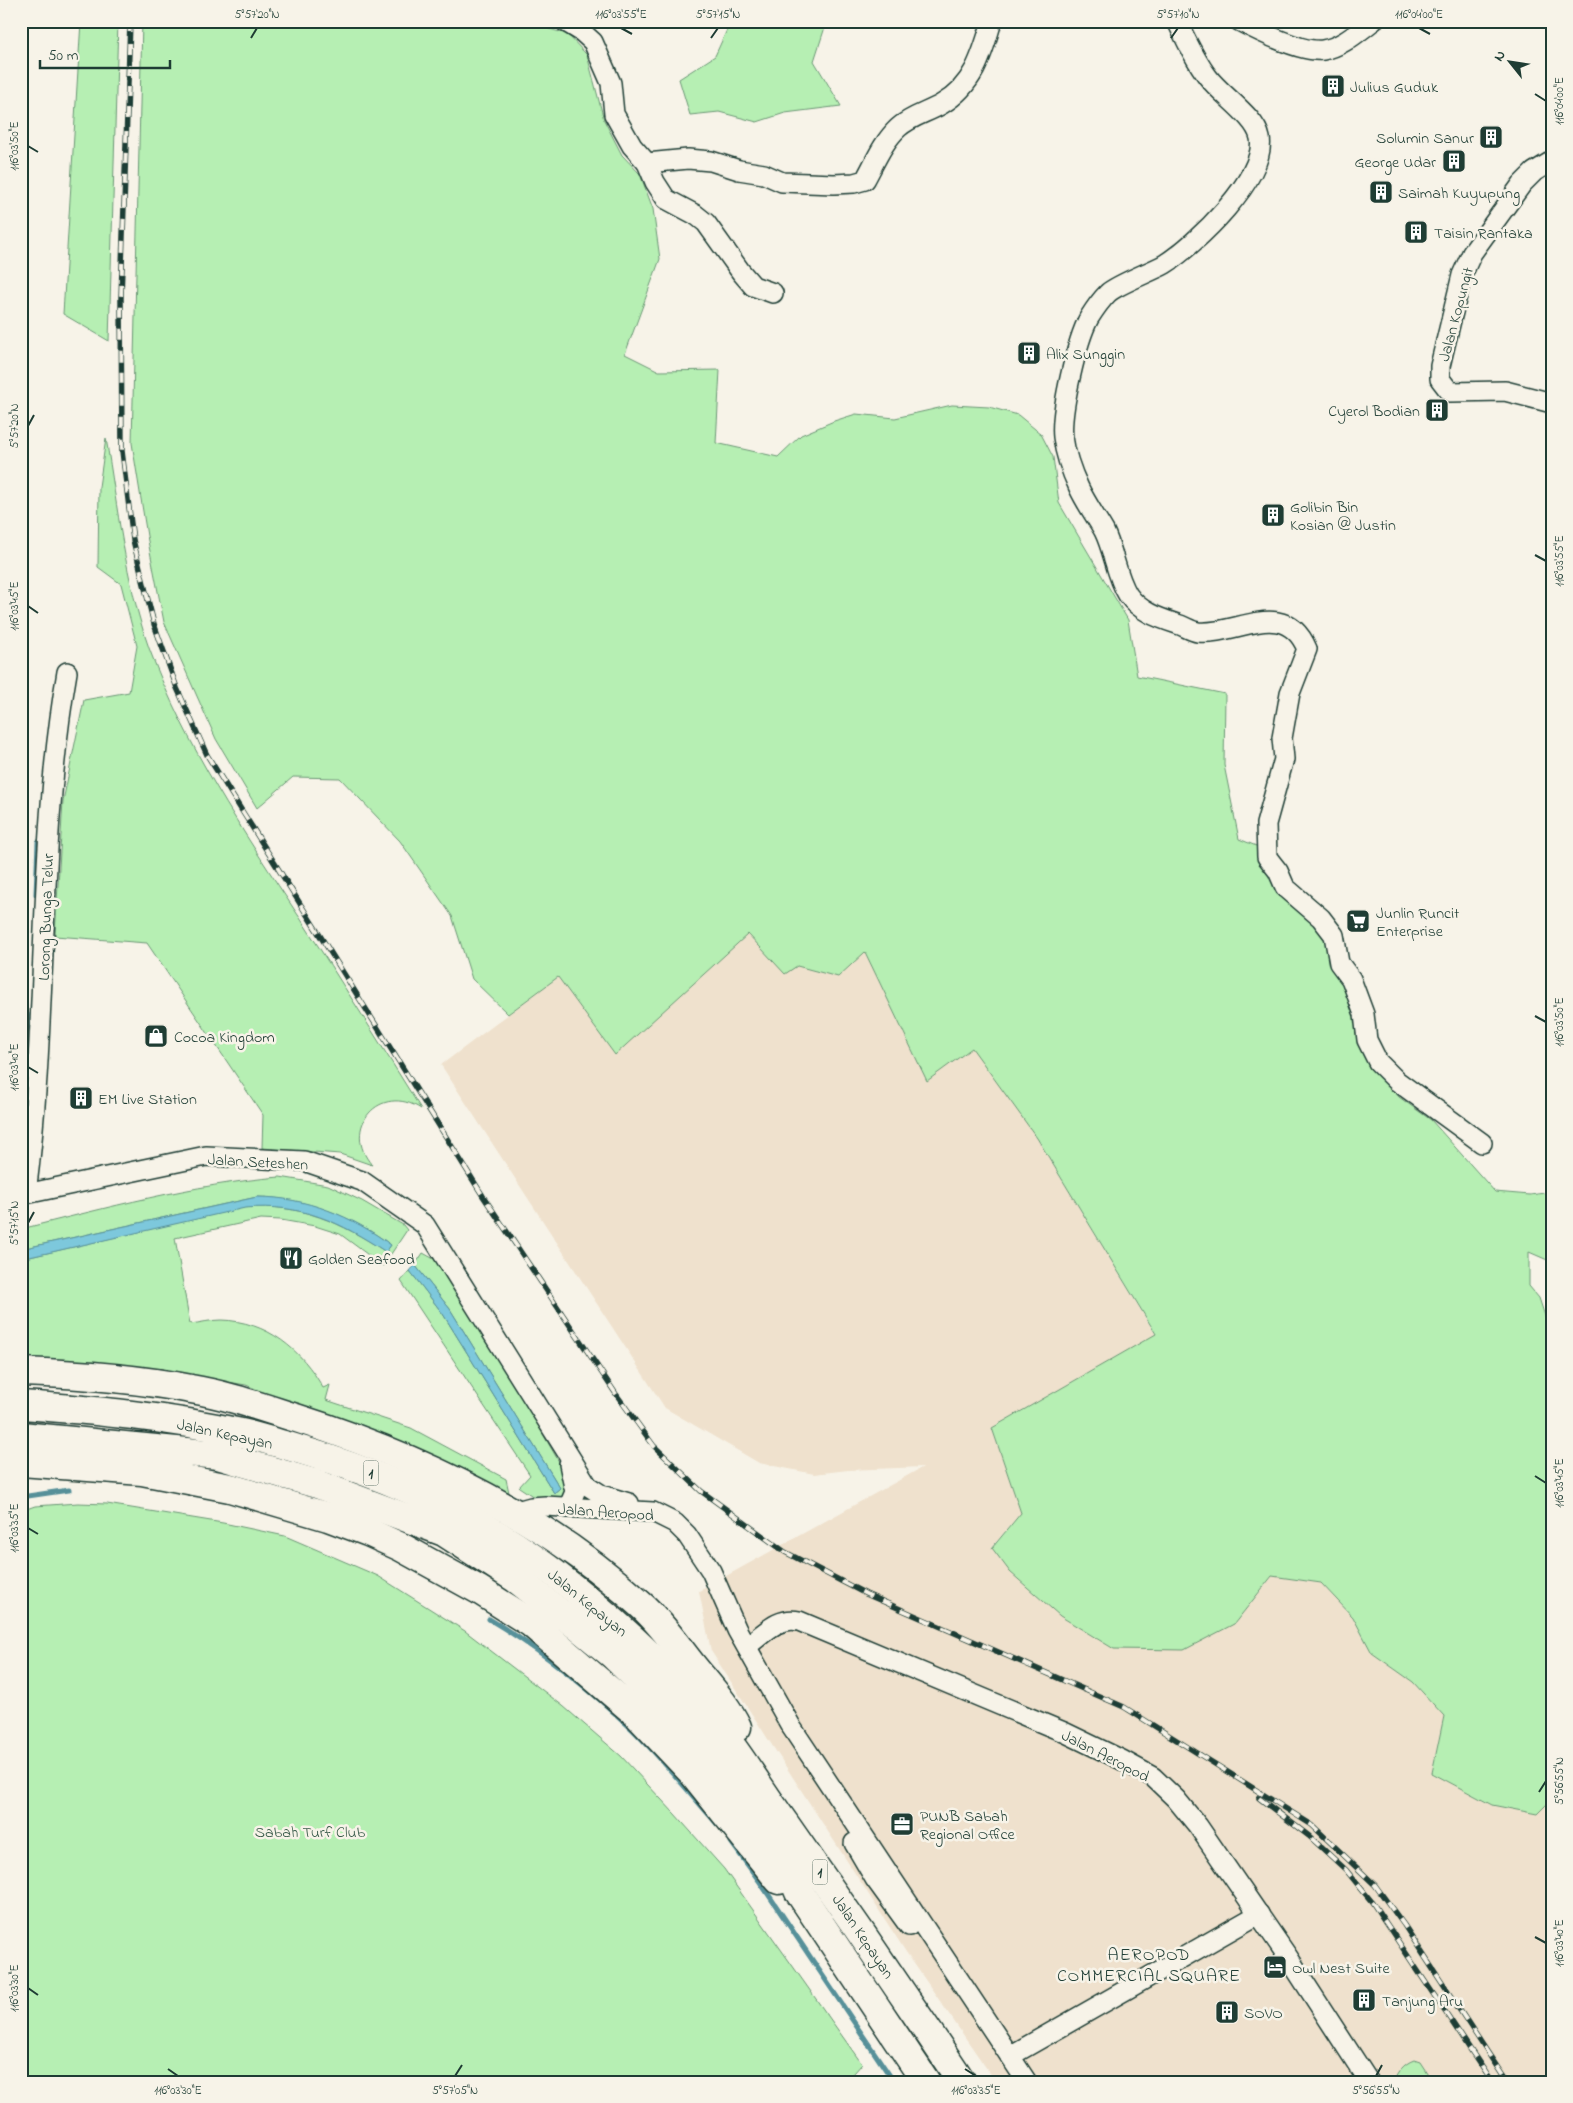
<svg xmlns="http://www.w3.org/2000/svg" width="1573" height="2103" font-family="'Indie Flower',sans-serif">
<style>
.built{fill:#efe1cd}
.green{fill:#b6efb3;stroke:#6a9674}
.water{fill:#7dc8dc;stroke:#579099}
.lines{fill:none;stroke-linecap:round;stroke-linejoin:round}
.stream{stroke:#579099;stroke-width:5}
.minor-casing{stroke:#1f3d34;stroke-width:22}
.trunk-casing{stroke:#1f3d34;stroke-width:31}
.minor{stroke:#f7f3e8;stroke-width:19}
.trunk{stroke:#f7f3e8;stroke-width:28}
.rail-casing{stroke:#1f3d34;stroke-width:5.5}
.rail{stroke:#f7f3e8;stroke-width:4;stroke-dasharray:11;stroke-linecap:butt}
.ticks{fill:none;stroke:#1f3d34;stroke-width:2}
.labels{text-anchor:middle;stroke-width:5;stroke-linejoin:round;paint-order:stroke}
.shield{fill:#f7f3e8;stroke:#60746a;stroke-width:1}
.shield-label{font-size:15px;font-weight:bold;fill:#1f3d34}
.poi-label{font-size:16px;fill:#1f3d34;stroke:#f7f3e8;text-anchor:start}
.street-label{font-size:16px;fill:#1f3d34;stroke:#f7f3e8}
.park-label{font-size:16px;fill:#365847;stroke:#f7f3e8}
.neighbourhood-label{font-size:18px;letter-spacing:1px;fill:#1f3d34;stroke:#f7f3e8}
.neatline{fill:none;stroke:#1f3d34;stroke-width:2}
.ticks-label{font-size:12px;text-anchor:middle;fill:#1f3d34}
</style>
<rect width="100%" height="100%" fill="#f7f3e8"/>
<filter id="ink" filterUnits="userSpaceOnUse"><feTurbulence type="fractalNoise" baseFrequency=".02" numOctaves="2"/><feDisplacementMap in="SourceGraphic" scale="10" xChannelSelector="R" yChannelSelector="G"/><feConvolveMatrix kernelMatrix="1 2 1 2 8 2 1 2 1" color-interpolation-filters="sRGB"/></filter>
<g filter="url(#ink)">
<!-- built -->
<polygon class="built" points="748,933 797,966 838,977 865,951 927,1081 972,1047 1037,1138 1156,1335 992,1428 1021,1513 992,1547 1010,1572 1060,1616 1114,1649 1234,1624 1272,1576 1321,1583 1353,1617 1372,1653 1413,1682 1444,1716 1432,1773 1492,1805 1537,1814 1552,1799 1552,2082 996,2082 906,1952 711,1651 699,1591 923,1467 848,1470 814,1474 759,1463 665,1408 441,1065 558,977 615,1054"/>
<!-- green -->
<g class="green">
<polygon points="81,21 118,21 109,341 63,314"/>
<polygon points="142,21 503,21 539,26 567,34 587,55 604,120 622,155 640,174 653,209 660,259 625,354 659,371 720,370 716,443 778,457 801,435 834,421 856,414 895,418 952,405 989,407 1018,415 1041,434 1053,457 1059,503 1128,620 1137,676 1225,694 1224,765 1239,839 1276,854 1285,887 1337,941 1380,1071 1399,1097 1431,1120 1495,1192 1530,1195 1552,1192 1552,1262 1529,1252 1529,1286 1539,1298 1548,1325 1552,1353 1552,1799 1537,1814 1492,1805 1432,1773 1444,1716 1413,1682 1372,1653 1353,1617 1321,1583 1272,1576 1234,1624 1184,1650 1114,1649 1060,1616 1010,1572 992,1548 1021,1513 992,1428 1156,1334 1037,1138 972,1048 927,1081 865,952 838,977 797,966 785,974 748,934 615,1055 558,977 508,1014 472,979 452,916 400,841 340,778 293,777 257,808 216,739 164,622 147,536 132,443"/>
<polygon points="731,21 827,21 814,61 841,106 785,113 757,122 719,112 690,115 679,79 715,56"/>
<path d="M106,438C118,509 125,580 149,648C185,745 243,832 300,918C341,981 381,1045 421,1109C380,1082 340,1128 372,1165L340,1154L262,1148L263,1115L147,943L55,936L63,801L84,700L129,692L137,646L121,584L98,567L99,487Z"/>
<path d="M280,1177L328,1185L362,1201L403,1225L407,1230L383,1266L340,1234L315,1226L281,1220L261,1219L175,1238L190,1324C200,1323 210,1320 221,1320C267,1321 302,1350 323,1388L330,1385L326,1400L411,1428L506,1479L510,1497L246,1385L151,1369L21,1357V1259L245,1207C302,1204 340,1222 386,1252L391,1245C352,1216 306,1198 257,1197L21,1249V1229C106,1208 193,1184 280,1177Z"/>
<polygon points="423,1253 434,1259 442,1268 539,1420 536,1422 569,1479 562,1506 543,1503 519,1487 530,1475 401,1281 410,1271 443,1314 554,1493 560,1488 450,1309 415,1265"/>
<polygon points="78,1503 107,1504 223,1523 285,1536 378,1576 465,1631 563,1706 621,1756 674,1813 724,1869 862,2064 846,2082 21,2082 21,1511 35,1506"/>
<path d="M1414,2060L1420,2062L1433,2082H1393C1398,2072 1403,2064 1414,2060Z"/>
</g>
<!-- water -->
<g class="water">
<path d="M257,1197C306,1197 352,1216 391,1245L386,1252C340,1222 302,1203 245,1208L21,1259V1249Z"/>
<polygon points="415,1265 450,1309 560,1488 554,1493 443,1314 410,1271"/>
</g>
<g class="lines">
<!-- stream -->
<g class="stream">
<polyline points="36,894 38,842"/>
<polyline points="30,1028 31,1015"/>
<polyline points="23,1126 26,1091"/>
<polyline points="21,1497 69,1490"/>
<path d="M489,1619C541,1650 589,1688 633,1730C663,1760 689,1792 717,1824"/>
<polyline points="731,1842 760,1882 894,2082"/>
</g>
<!-- minor casing -->
<g class="minor-casing">
<g id="minor">
<polyline points="564,21 582,32 593,42 611,83 614,114 632,146 647,163 655,182 666,199 696,215 706,223 741,272 753,286 773,293"/>
<path d="M1177,21C1186,40 1195,60 1208,77C1221,95 1256,117 1260,138C1267,177 1195,245 1165,264C1151,272 1118,284 1108,293C1102,299 1094,310 1089,318C1077,340 1060,412 1063,437C1065,453 1072,473 1079,488C1086,503 1096,517 1104,531C1114,551 1116,576 1128,595C1140,612 1159,618 1177,624C1184,626 1191,631 1198,632C1236,636 1285,596 1307,649L1290,693L1282,738L1284,759L1266,824L1267,857L1278,871L1285,887L1321,918L1334,935L1339,963L1351,979L1364,1014L1367,1040L1378,1062L1397,1081L1482,1143"/>
<path d="M1239,21C1258,31 1303,53 1323,50C1342,47 1358,32 1373,21"/>
<polyline points="1552,161 1534,172 1522,184 1472,253 1462,275 1440,366 1440,379 1450,392 1505,391 1552,403"/>
<path d="M647,163L688,159L711,161L739,170L764,174L782,182L834,184L854,183L865,180C875,162 883,142 898,128C911,116 927,113 942,104C974,85 982,55 992,21"/>
<path d="M26,1193C49,1020 37,844 67,672"/>
<polyline points="21,1195 206,1156 304,1161 362,1181 425,1225 588,1486 602,1495 629,1503"/>
<polyline points="568,1508 575,1492 569,1464"/>
<polyline points="513,1512 531,1507 545,1506 653,1512 675,1523 687,1535 711,1571 737,1630 792,1728 1027,2082"/>
<path d="M747,1646C764,1634 778,1616 799,1621L1066,1733L1122,1760L1153,1777L1176,1799L1198,1826L1288,1957L1369,2082"/>
<polyline points="854,1843 875,1879 909,1926"/>
<polyline points="1010,2056 1259,1914"/>
</g>
</g>
<!-- trunk casing -->
<g class="trunk-casing">
<g id="trunk">
<path d="M21,1372C78,1374 135,1378 191,1389C227,1395 261,1407 296,1418C422,1458 544,1516 642,1606C659,1621 674,1642 688,1660C704,1681 726,1703 737,1727"/>
<path d="M21,1405C95,1410 168,1417 241,1433C256,1436 272,1442 288,1446C373,1471 460,1506 533,1558C591,1599 645,1648 694,1700C729,1737 755,1782 785,1824C845,1909 904,1995 962,2082"/>
<polyline points="21,1436 218,1455 317,1484 444,1532 515,1578 576,1625 613,1655 675,1715 766,1831 789,1868 799,1892 926,2082"/>
<polyline points="21,1462 142,1471 230,1488 328,1517 368,1532 401,1547 479,1590 531,1623 638,1715 693,1773 779,1880"/>
</g>
</g>
<!-- minor -->
<use href="#minor" class="minor"/>
<!-- trunk -->
<use href="#trunk" class="trunk"/>
<!-- rail casing -->
<g class="rail-casing">
<g id="rail">
<polyline points="130,21 121,298 122,451 133,540 154,624 177,688 207,755 483,1196 616,1394 654,1446 701,1491 785,1552 866,1594 1124,1707 1312,1825 1375,1885 1404,1925 1507,2082"/>
<polyline points="1259,1798 1309,1836 1346,1870 1372,1902 1492,2082"/>
</g>
</g>
<!-- rail -->
<use href="#rail" class="rail"/>
</g>
</g>
<!-- ticks -->
<path class="ticks" d="M621,28L632,34M1419,28L1430,34M251,38L257,28M711,38L718,28M1171,38L1178,28M1535,94L1546,101M28,146L38,152M28,426L34,415M1535,555L1546,561M28,606L38,613M1535,1016L1546,1022M28,1067L38,1073M28,1223L34,1212M1535,1476L1546,1483M28,1528L38,1534M1539,1792L1546,1781M1535,1937L1546,1943M28,1988L38,1995M168,2069L178,2076M965,2069L976,2076M455,2076L462,2065M1376,2076L1382,2065"/>
<!-- icons -->
<defs>
<g id="building-square" transform="scale(1.25)"><rect x="-9" y="-9" width="18" height="18" rx="4" fill="#1f3d34" stroke="#f7f3e8"/><path d="M-4-6H4V6H1V3H-1V6H-4ZM-2.5-4.3h1.7v1.8h-1.7ZM.8-4.3h1.7v1.8H.8ZM-2.5-1h1.7V.8h-1.7ZM.8-1h1.7V.8H.8Z" fill="#fff"/></g>
<g id="supermarket-square" transform="scale(1.25)"><rect x="-9" y="-9" width="18" height="18" rx="4" fill="#1f3d34" stroke="#f7f3e8"/><path d="M-6-5.5h2.5l.6 2H6L4.5 2H-2.5L-4.4-4H-6ZM-1.5 3.2a1.3 1.3 0 1 0 .1 0ZM3 3.2a1.3 1.3 0 1 0 .1 0Z" fill="#fff"/></g>
<g id="shop-square" transform="scale(1.25)"><rect x="-9" y="-9" width="18" height="18" rx="4" fill="#1f3d34" stroke="#f7f3e8"/><path d="M-5-2.5h2.3a2.7 3.5 0 0 1 5.4 0H5L5.5 6h-11ZM-1.5-2.5h3a1.5 2.3 0 0 0-3 0Z" fill="#fff"/></g>
<g id="restaurant-square" transform="scale(1.25)"><rect x="-9" y="-9" width="18" height="18" rx="4" fill="#1f3d34" stroke="#f7f3e8"/><path d="M-5-6h1v4h1v-4h1v4h1v-4h1v5L-1.5 .5V6h-2V.5L-5-1ZM5-6V6H3V1.5H1.5Q1.5-4 5-6Z" fill="#fff"/></g>
<g id="office-square" transform="scale(1.25)"><rect x="-9" y="-9" width="18" height="18" rx="4" fill="#1f3d34" stroke="#f7f3e8"/><path d="M-6-3h4V-5.5h4V-3h4V5H-6ZM-1-4.5V-3h2v-1.5ZM-6 0V1H6V0Z" fill="#fff"/></g>
<g id="hotel-square" transform="scale(1.25)"><rect x="-9" y="-9" width="18" height="18" rx="4" fill="#1f3d34" stroke="#f7f3e8"/><path d="M-6-4.5h1.5V1H6V5H4.5V3h-9V5H-6ZM-4 0a1.8 1.8 0 1 1 3.6 0ZM.5 0V-2.5h3Q6-2.5 6 0Z" fill="#fff"/></g>
</defs>
<g fill-rule="evenodd">
<use href="#building-square" x="1333" y="86"/>
<use href="#building-square" x="1491" y="137"/>
<use href="#building-square" x="1454" y="161"/>
<use href="#building-square" x="1381" y="192"/>
<use href="#building-square" x="1416" y="232"/>
<use href="#building-square" x="1029" y="353"/>
<use href="#building-square" x="1437" y="410"/>
<use href="#building-square" x="1273" y="515"/>
<use href="#supermarket-square" x="1358" y="921"/>
<use href="#shop-square" x="156" y="1036"/>
<use href="#building-square" x="81" y="1098"/>
<use href="#restaurant-square" x="291" y="1258"/>
<use href="#office-square" x="902" y="1824"/>
<use href="#hotel-square" x="1275" y="1967"/>
<use href="#building-square" x="1364" y="2000"/>
<use href="#building-square" x="1227" y="2012"/>
</g>
<g class="labels">
<!-- shield labels -->
<g class="shield">
<rect x="363.5" y="1460.5" width="15" height="25" rx="4"/>
<rect x="812.5" y="1859.5" width="15" height="25" rx="4"/>
</g>
<g class="shield-label">
<text x="371" y="1478">1</text>
<text x="820" y="1877">1</text>
</g>
<!-- poi labels -->
<g class="poi-label">
<text x="1350" y="92">Julius Guduk</text>
<text x="1474" y="143" text-anchor="end">Solumin Sanur</text>
<text x="1436" y="167" text-anchor="end">George Udar</text>
<text x="1398" y="198">Saimah Kuyupung</text>
<text x="1434" y="238">Taisin Rantaka</text>
<text x="1046" y="359">Alix Sunggin</text>
<text x="1420" y="416" text-anchor="end">Cyerol Bodian</text>
<text x="1290" y="512">Golibin Bin<tspan x="1290" dy="18">Kosian @ Justin</tspan></text>
<text x="1376" y="918">Junlin Runcit<tspan x="1376" dy="18">Enterprise</tspan></text>
<text x="174" y="1042">Cocoa Kingdom</text>
<text x="98" y="1104">EM Live Station</text>
<text x="308" y="1264">Golden Seafood</text>
<text x="920" y="1821">PUNB Sabah<tspan x="920" dy="18">Regional Office</tspan></text>
<text x="1292" y="1973">Owl Nest Suite</text>
<text x="1382" y="2006">Tanjung Aru</text>
<text x="1244" y="2018">SOVO</text>
</g>
<!-- street labels -->
<g class="street-label">
<text transform="translate(1455 314) rotate(-75)" y="6">Jalan Kopungit</text>
<text transform="translate(45 917) rotate(-88)" y="6">Lorong Bunga Telur</text>
<text transform="translate(258 1161) rotate(3)" y="6">Jalan Seteshen</text>
<text transform="translate(225 1433) rotate(12)" y="6">Jalan Kepayan</text>
<text transform="translate(606 1511) rotate(4)" y="6">Jalan Aeropod</text>
<text transform="translate(588 1602) rotate(39)" y="6">Jalan Kepayan</text>
<text transform="translate(1106 1755) rotate(27)" y="6">Jalan Aeropod</text>
<text transform="translate(864 1936) rotate(56)" y="6">Jalan Kepayan</text>
</g>
<!-- park labels -->
<g class="park-label">
<text x="310" y="1837">Sabah Turf Club</text>
</g>
<!-- neighbourhood labels -->
<g class="neighbourhood-label">
<text x="1149" y="1960">AEROPOD<tspan x="1149" dy="21">COMMERCIAL SQUARE</tspan></text>
</g>
</g>
<!-- margin -->
<rect width="1573" height="2103" fill="none" stroke="#f7f3e8" stroke-width="55"/>
<!-- north arrow -->
<g transform="translate(1510 62) rotate(300)" stroke="#f7f3e8" stroke-width="4" paint-order="stroke">
<path d="M0-4L9 19L0 12L-9 19Z" fill="#1f3d34"/>
<text y="-8" font-size="14" font-weight="bold" text-anchor="middle" fill="#1f3d34">N</text>
</g>
<!-- scale -->
<path d="M40 60v8h130v-8" fill="none" stroke="#1f3d34" stroke-width="2.5"/>
<text x="48" y="60" font-size="15" fill="#1f3d34" stroke="#f7f3e8" stroke-width="4" paint-order="stroke">50 m</text>
<rect x="28" y="28" width="1518" height="2048" class="neatline"/>
<g class="ticks-label">
<text x="257" y="18">5°57'20"N</text>
<text x="621" y="18">116°03'55"E</text>
<text x="718" y="18">5°57'15"N</text>
<text x="1178" y="18">5°57'10"N</text>
<text x="1419" y="18">116°04'00"E</text>
<text transform="translate(1559 101) rotate(-90)" y="4">116°04'00"E</text>
<text transform="translate(14 146) rotate(-90)" y="4">116°03'50"E</text>
<text transform="translate(14 426) rotate(-90)" y="4">5°57'20"N</text>
<text transform="translate(1559 561) rotate(-90)" y="4">116°03'55"E</text>
<text transform="translate(14 606) rotate(-90)" y="4">116°03'45"E</text>
<text transform="translate(1559 1022) rotate(-90)" y="4">116°03'50"E</text>
<text transform="translate(14 1067) rotate(-90)" y="4">116°03'40"E</text>
<text transform="translate(14 1223) rotate(-90)" y="4">5°57'15"N</text>
<text transform="translate(1559 1483) rotate(-90)" y="4">116°03'45"E</text>
<text transform="translate(14 1528) rotate(-90)" y="4">116°03'35"E</text>
<text transform="translate(1559 1781) rotate(-90)" y="4">5°56'55"N</text>
<text transform="translate(1559 1943) rotate(-90)" y="4">116°03'40"E</text>
<text transform="translate(14 1988) rotate(-90)" y="4">116°03'30"E</text>
<text x="178" y="2094">116°03'30"E</text>
<text x="455" y="2094">5°57'05"N</text>
<text x="976" y="2094">116°03'35"E</text>
<text x="1376" y="2094">5°56'55"N</text>
</g>
</svg>
